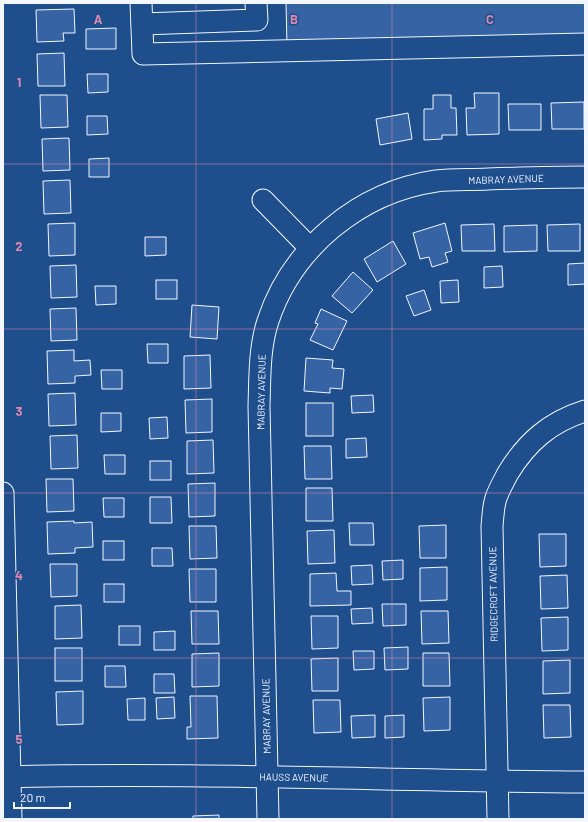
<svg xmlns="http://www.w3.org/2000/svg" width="588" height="822" font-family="Barlow,sans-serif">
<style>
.building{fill:#3563a3;stroke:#f2f6ff}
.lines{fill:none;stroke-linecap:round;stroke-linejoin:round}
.minor-casing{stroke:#f2f6ff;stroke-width:23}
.minor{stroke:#1f4e8c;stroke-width:21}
.grid{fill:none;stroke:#da87ad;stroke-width:1;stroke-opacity:0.55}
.labels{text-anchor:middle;stroke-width:3;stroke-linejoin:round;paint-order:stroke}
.street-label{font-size:10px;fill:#f2f6ff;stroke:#1f4e8c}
.grid-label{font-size:13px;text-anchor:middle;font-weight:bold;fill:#da87ad;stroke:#1f4e8c;stroke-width:3;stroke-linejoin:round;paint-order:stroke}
</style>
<rect width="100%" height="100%" fill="#1f4e8c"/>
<!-- building -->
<g class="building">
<polygon points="286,3 585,3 585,37 287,45"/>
<polygon points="74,9 75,33 63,33 64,41 37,42 36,10"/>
<polygon points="116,28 116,49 86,49 86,29"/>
<polygon points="64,53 65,86 38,86 37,54"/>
<polygon points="87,74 108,74 108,92 88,93"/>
<polygon points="474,93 499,93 499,134 467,135 466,108 475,108"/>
<polygon points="40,95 67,95 68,127 41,128"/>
<polygon points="433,95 451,95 451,108 456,108 457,135 442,135 442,139 424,140 424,109 433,109"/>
<polygon points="584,102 584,129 552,129 551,103"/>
<polygon points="508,104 541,104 541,130 509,130"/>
<polygon points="408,113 412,139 380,145 376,119"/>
<polygon points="87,116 107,116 108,134 87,135"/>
<polygon points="69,138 70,170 43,171 42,139"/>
<polygon points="109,158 109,177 89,177 89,159"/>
<polygon points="70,180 71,213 44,214 43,181"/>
<polygon points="75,223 75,255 49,256 48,224"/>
<polygon points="445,223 452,251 445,253 448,262 432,267 429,257 420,259 413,233"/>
<polygon points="494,224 495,251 462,251 461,225"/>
<polygon points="580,224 580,251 548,251 547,225"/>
<polygon points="537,225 537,251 504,252 504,226"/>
<polygon points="145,237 166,237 166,255 145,256"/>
<polygon points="393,241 406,264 377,282 364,259"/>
<polygon points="585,263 585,284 568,285 568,264"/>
<polygon points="76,265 77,297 51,298 50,266"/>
<polygon points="502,266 503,287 484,288 484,267"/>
<polygon points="353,272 373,290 352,313 332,296"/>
<rect x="156" y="280" width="21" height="19"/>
<polygon points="458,280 459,302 441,303 440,281"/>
<polygon points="95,286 116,286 116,304 96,305"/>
<polygon points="424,290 431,310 414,316 406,296"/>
<polygon points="192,305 219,307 217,339 190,337"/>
<polygon points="76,308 77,340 51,341 50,309"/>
<polygon points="321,309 347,321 333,350 310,340 318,324 315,323"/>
<polygon points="147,344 168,344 168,363 148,363"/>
<polygon points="74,350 74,361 90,360 91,375 75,376 75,383 48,384 47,351"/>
<polygon points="210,355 211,388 184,389 184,356"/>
<polygon points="306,358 333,360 332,368 344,369 342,389 330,388 330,393 304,391"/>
<polygon points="101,370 122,370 122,389 102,389"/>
<polygon points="75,393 76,425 49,426 48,394"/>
<polygon points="373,395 374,412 352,413 351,396"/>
<polygon points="212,399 212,432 186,433 185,400"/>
<rect x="306" y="403" width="27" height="33"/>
<polygon points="101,413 121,413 121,431 101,432"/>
<polygon points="167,417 168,438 150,439 149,418"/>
<polygon points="77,435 78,468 51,469 50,436"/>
<polygon points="366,438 367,457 346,458 346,439"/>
<polygon points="213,440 214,473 187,474 187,441"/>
<polygon points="304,446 331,446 332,479 305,479"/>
<polygon points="104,455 125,455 125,474 105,474"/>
<rect x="150" y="461" width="21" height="19"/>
<polygon points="46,479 73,479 74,511 47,512"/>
<polygon points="215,483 215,516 189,517 188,484"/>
<polygon points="306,488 332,488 333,521 306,521"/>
<polygon points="150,497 171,497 172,523 150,523"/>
<polygon points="103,498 124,498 124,517 104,517"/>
<polygon points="74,521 74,523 92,522 93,547 75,548 75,553 48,554 47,522"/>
<polygon points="349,523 373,523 374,545 350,545"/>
<polygon points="446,525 446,558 420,558 419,526"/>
<polygon points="189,526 216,526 217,558 190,559"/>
<polygon points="334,530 335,563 308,564 307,531"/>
<polygon points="539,534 566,534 566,566 540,567"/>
<rect x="103" y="541" width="21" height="19"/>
<polygon points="152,548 172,548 173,566 152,566"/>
<polygon points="403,560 403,579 383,580 382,561"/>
<polygon points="50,564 77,564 77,596 51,597"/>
<polygon points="372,565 373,584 352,585 351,566"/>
<polygon points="447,567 447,600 420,601 420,568"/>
<polygon points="189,569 216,569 216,602 190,602"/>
<polygon points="336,573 337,591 351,591 351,605 310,606 310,574"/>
<polygon points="567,575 568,608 541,609 540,576"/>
<rect x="104" y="584" width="20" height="18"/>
<polygon points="382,604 406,604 406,625 383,626"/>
<polygon points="81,605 82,638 55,639 55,606"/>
<polygon points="372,608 373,623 352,624 351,609"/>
<polygon points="191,611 218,611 219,644 192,644"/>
<polygon points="421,611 448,611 449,643 422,644"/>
<polygon points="311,616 338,616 338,648 312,649"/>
<polygon points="568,617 568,650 542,651 541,618"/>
<rect x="119" y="626" width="21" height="19"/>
<polygon points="175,631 175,650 154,650 154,632"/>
<polygon points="408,647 408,669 385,670 384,648"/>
<rect x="55" y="648" width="27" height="33"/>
<polygon points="353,651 374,651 374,669 354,670"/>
<polygon points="219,653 219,686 192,687 192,654"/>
<polygon points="423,653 449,653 450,686 423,686"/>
<polygon points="338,658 338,691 312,691 311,659"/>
<polygon points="570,660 570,693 543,694 543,661"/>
<polygon points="105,666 125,666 126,687 105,687"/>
<polygon points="154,674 174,674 175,693 154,693"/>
<polygon points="83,691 83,724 57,725 56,692"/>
<polygon points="190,696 217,696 218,738 187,739 187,727 191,727"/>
<polygon points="174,697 175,718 157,719 156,698"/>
<polygon points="450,697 450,730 424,731 423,698"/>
<polygon points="145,698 145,720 128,720 127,699"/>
<polygon points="313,700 340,700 341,732 314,733"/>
<polygon points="543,705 570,705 571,737 544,738"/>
<polygon points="375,715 375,737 352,738 351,716"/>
<polygon points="404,715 404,737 385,738 385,716"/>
<polygon points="219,815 219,819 193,819 193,816"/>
</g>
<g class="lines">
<!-- minor casing -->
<g class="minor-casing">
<g id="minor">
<polyline points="141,3 143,54 585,44"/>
<polyline points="142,24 257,20 256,3"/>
<polyline points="263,200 310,248"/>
<polyline points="3,493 11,819"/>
<path d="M3,777C197,772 391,781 585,782"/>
<path d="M268,819L259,406C260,378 259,348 268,321C292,248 359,192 436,181C453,179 471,180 488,179C520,178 553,177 585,177"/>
<path d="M498,819L492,526C493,517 493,507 496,498C499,489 504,481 508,473C527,442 550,422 585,411"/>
</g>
</g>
<!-- minor -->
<use href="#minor" class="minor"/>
</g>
<!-- grid -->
<path class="grid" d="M196,3V819M392,3V819M3,164H585M3,329H585M3,493H585M3,658H585"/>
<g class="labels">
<!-- street labels -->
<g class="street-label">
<text transform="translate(506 179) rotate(-2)" y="4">MABRAY AVENUE</text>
<text transform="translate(261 392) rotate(-89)" y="4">MABRAY AVENUE</text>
<text transform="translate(493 594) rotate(-91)" y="4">RIDGECROFT AVENUE</text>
<text transform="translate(266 716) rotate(-91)" y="4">MABRAY AVENUE</text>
<text transform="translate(294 777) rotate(1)" y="4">HAUSS AVENUE</text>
</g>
</g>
<g class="grid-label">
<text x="98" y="24">A</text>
<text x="294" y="24">B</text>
<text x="490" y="24">C</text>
<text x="19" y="87">1</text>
<text x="19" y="251">2</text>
<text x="19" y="416">3</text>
<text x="19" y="580">4</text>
<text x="19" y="744">5</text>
</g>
<!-- border -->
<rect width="588" height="822" fill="none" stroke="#f2f6ff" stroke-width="8"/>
<!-- scale -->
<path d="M14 802v6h56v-6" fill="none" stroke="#f2f6ff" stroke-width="2"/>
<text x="20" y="802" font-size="12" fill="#f2f6ff" stroke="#1f4e8c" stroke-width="3" paint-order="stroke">20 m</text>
</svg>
